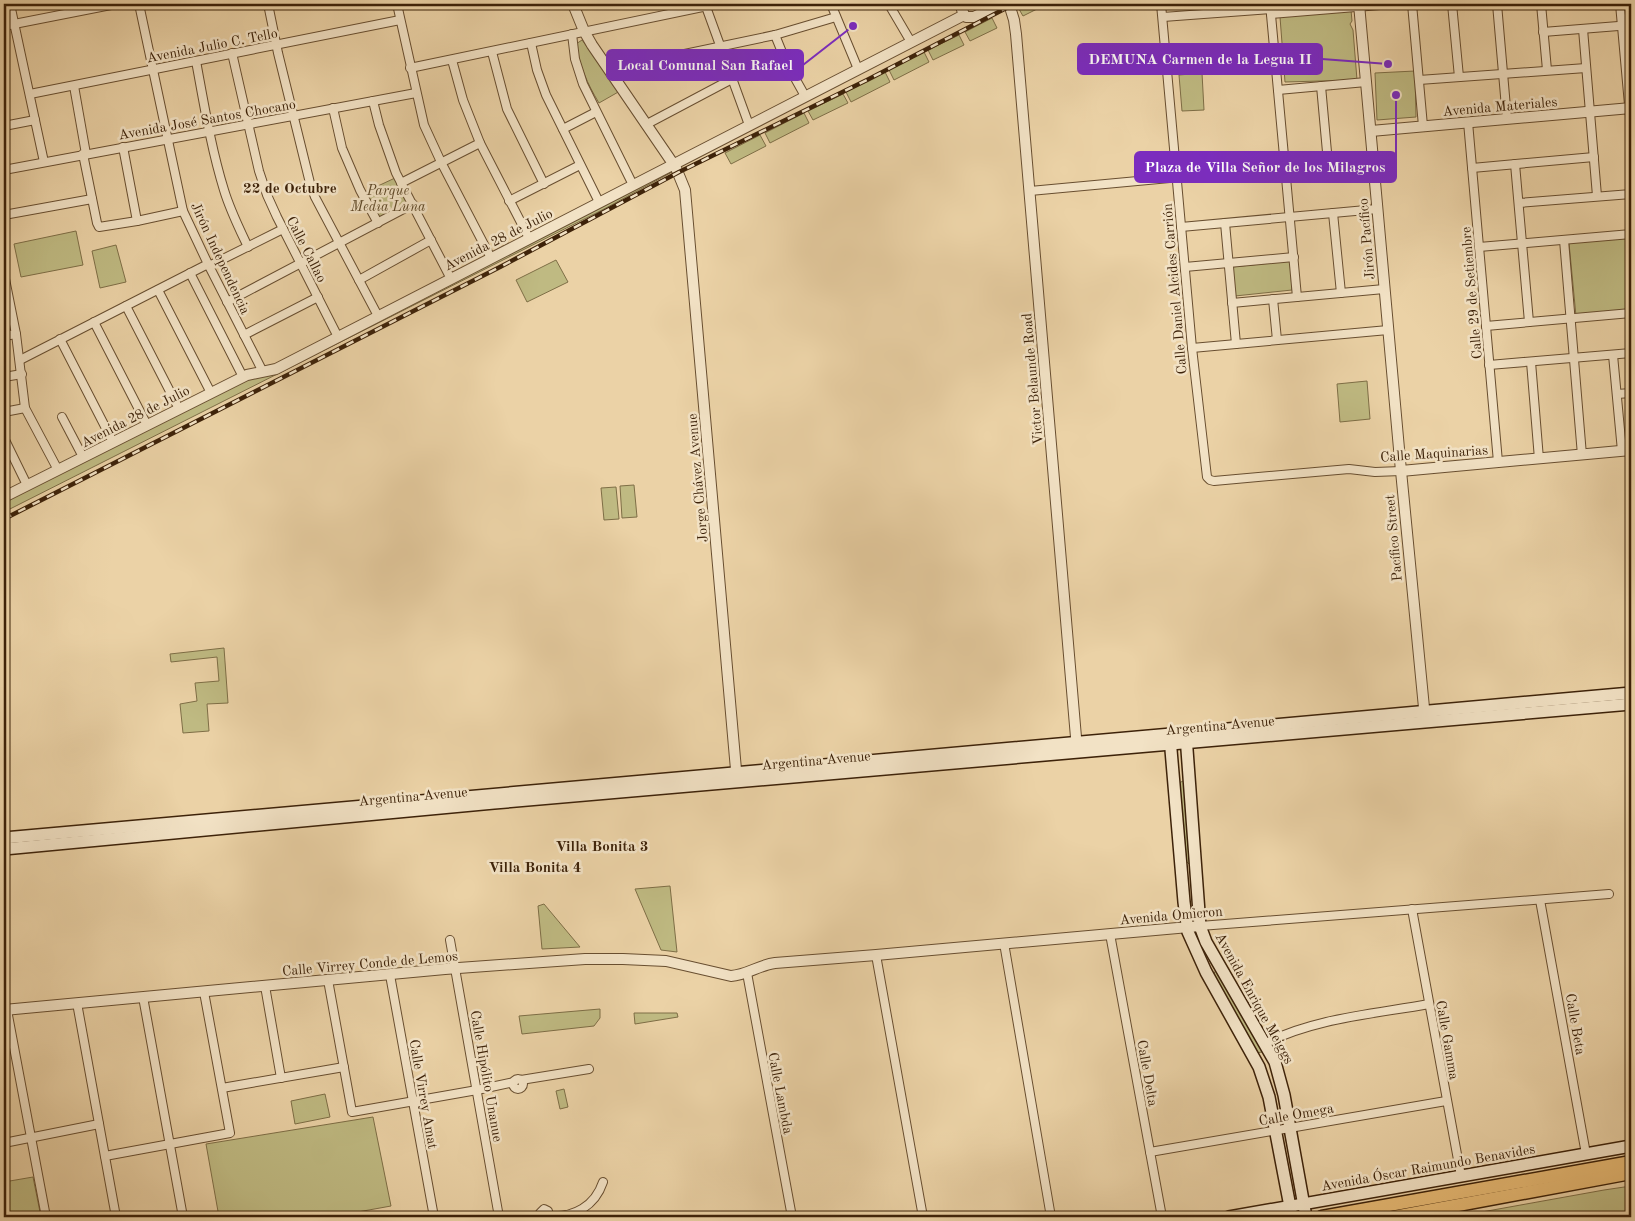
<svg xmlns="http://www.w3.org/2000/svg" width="1635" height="1221" font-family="'Old Standard TT',serif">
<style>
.green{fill:#bfba82;stroke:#7e6e46}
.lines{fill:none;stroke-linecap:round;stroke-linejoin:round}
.minor-casing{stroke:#684e30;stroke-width:10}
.tertiary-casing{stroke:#684e30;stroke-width:12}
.secondary-casing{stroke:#3d2209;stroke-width:14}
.primary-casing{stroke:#3d2209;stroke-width:15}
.minor{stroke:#f2e2c5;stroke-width:8}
.tertiary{stroke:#f2e2c5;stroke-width:10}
.secondary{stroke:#f2e2c5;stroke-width:11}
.primary{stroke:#e6b973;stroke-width:12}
.rail-casing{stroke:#3d2209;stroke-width:4.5}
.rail{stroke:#f2e2c5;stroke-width:2.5;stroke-dasharray:8;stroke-linecap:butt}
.labels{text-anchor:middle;stroke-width:5;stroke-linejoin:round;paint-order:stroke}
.street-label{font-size:14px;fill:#3d2209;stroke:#f2e2c5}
.park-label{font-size:14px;font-style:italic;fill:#5e4827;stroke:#f2e2c5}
.neighbourhood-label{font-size:15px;font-weight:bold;fill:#3d2209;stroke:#f2e2c5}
.leader{fill:none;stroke:#7b2cbf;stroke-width:2}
.callout-dot{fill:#7b2cbf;stroke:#f2e2c5;stroke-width:2}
.callout{fill:#7b2cbf;stroke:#7b2cbf;stroke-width:2}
.callout-label{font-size:15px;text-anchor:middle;font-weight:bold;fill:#fff}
</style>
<rect width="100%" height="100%" fill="#ebd2a6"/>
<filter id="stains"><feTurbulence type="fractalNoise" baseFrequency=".004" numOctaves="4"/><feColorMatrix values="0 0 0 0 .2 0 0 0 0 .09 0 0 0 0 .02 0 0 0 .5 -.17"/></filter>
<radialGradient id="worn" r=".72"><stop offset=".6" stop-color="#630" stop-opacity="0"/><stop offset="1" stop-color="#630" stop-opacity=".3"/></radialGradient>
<!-- green -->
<g class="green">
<polygon points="1016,4 1047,4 1023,16"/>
<polygon points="1351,10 1352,21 1350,24 1353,30 1357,80 1285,82 1280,17"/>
<polygon points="992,18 997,28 970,41 965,32"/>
<polygon points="959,35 964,45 933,60 928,50"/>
<path d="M582,40L620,91L599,103C587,83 580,67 576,44Z"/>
<polygon points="924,52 929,62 894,80 889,70"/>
<polygon points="1415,71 1416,117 1377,120 1375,73"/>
<polygon points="885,72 890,82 851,102 846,92"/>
<polygon points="1202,73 1204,110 1182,111 1179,75"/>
<polygon points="843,94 848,103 813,120 808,111"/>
<polygon points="804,113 809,123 770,143 765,133"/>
<polygon points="760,135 766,146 731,164 725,153"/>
<polygon points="673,169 674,171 604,209 4,512 4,499 252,375 268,373"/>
<polygon points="395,178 409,205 379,220 365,192"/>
<polygon points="76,231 83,265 21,277 14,244"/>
<polygon points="1631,238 1631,312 1576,316 1569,243"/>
<polygon points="116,245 126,282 100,288 92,251"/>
<polygon points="556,260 568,282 527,302 516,280"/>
<polygon points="1290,261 1292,290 1235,296 1232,267"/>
<polygon points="1367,381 1370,419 1340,422 1337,384"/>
<polygon points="634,485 637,517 622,518 620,486"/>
<polygon points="616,487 619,519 604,520 601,488"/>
<polygon points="224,648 228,703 207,704 209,731 183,733 180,704 197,701 195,683 219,681 217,657 171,662 170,654"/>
<polygon points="1183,781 1186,783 1190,865 1186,861 1179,783"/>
<polygon points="670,886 677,952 661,950 635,889"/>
<polygon points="544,904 580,947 542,949 538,906"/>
<polygon points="1216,970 1262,1049 1262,1052 1256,1053 1213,975"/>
<polygon points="600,1009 600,1018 594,1026 522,1034 519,1016"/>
<polygon points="634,1013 677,1013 678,1017 635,1024"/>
<polygon points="564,1089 568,1107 560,1109 556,1091"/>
<polygon points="325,1094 330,1117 295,1124 291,1101"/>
<polygon points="373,1117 391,1206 330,1217 219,1217 206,1144"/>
<polygon points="33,1177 41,1217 4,1217 4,1182"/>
<polygon points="1631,1186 1631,1217 1454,1217 1604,1190"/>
</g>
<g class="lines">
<!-- minor casing -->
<g class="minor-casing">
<g id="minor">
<polyline points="10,4 44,162"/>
<polyline points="139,4 183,211 208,264 263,372"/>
<polyline points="268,4 278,53 310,183 315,197 378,316"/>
<polyline points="397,4 424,125 441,162 491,258"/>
<polyline points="705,4 749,125"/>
<polyline points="831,4 858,69"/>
<polyline points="1161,4 1192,348 1207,477 1210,480 1214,481 1349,469 1375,472 1401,471"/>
<polyline points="1270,4 1297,297"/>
<polyline points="1412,4 1423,126"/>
<polyline points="1452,4 1459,77"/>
<polyline points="1497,4 1507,119"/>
<polyline points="1541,4 1547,70"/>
<polyline points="1620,4 1631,127"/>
<polyline points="891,8 911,42"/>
<polyline points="1271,14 1392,4"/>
<polyline points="1163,17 1271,9"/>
<polyline points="4,26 116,4"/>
<polyline points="1583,29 1597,196"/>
<polyline points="1543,32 1631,25"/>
<polyline points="572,34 575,59 583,84 633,185"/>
<polyline points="775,35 786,62 805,96"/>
<polyline points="531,43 537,70 546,95 599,202"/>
<polyline points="492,52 507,109 544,184"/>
<polyline points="232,53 259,171 267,195 277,217 338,337"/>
<polyline points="452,60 463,100 480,143 529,238"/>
<path d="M196,61C204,104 211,148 224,190C230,210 239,228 248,247"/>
<polyline points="410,68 717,4"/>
<polyline points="615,77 632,65 775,35 836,17"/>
<polyline points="1419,80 1586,68"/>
<polyline points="74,86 86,154"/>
<polyline points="1321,86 1328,163"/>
<polyline points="1278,90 1366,82"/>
<polyline points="30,94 400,20"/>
<polyline points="373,101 379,125 396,173 451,279"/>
<polyline points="333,108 342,148 360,190 378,223"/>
<polyline points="1468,122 1498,462"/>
<polyline points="647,124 732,79"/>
<polyline points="4,126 35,120"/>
<polyline points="563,129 596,112"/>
<polyline points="123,147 137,221"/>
<polyline points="83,154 97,223 99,227 137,221 183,211"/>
<polyline points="1515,164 1529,322"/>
<polyline points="1472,168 1594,157"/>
<polyline points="4,170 416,93"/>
<polyline points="401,183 480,143"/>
<polyline points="1030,191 1373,159"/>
<polyline points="509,201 580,165"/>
<polyline points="1519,203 1631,194"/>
<polyline points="1333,213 1341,293"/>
<polyline points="4,215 92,199"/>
<polyline points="1225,223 1236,344"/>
<polyline points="1181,227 1377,209"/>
<polyline points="1564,240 1582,455"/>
<polyline points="1479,247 1631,234"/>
<polyline points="209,266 283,229"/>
<polyline points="1185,267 1294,257"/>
<polyline points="190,273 243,377"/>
<polyline points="4,274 16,334 25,408 58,470"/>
<polyline points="359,280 431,240"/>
<polyline points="158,290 211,393"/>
<polyline points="1273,299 1277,340"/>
<polyline points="227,302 413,204"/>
<polyline points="1232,303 1384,289"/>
<polyline points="126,306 179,409"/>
<polyline points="94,322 147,425"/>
<polyline points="1486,326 1631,313"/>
<polyline points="244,335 318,297"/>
<polyline points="4,336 16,334"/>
<polyline points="60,339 113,442"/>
<polyline points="1192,348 1388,330"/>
<polyline points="1613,355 1622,451"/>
<polyline points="20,360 208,264"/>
<polyline points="1531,362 1539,459"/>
<polyline points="1489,365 1631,353"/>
<polyline points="4,377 22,374"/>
<polyline points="1617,394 1631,393"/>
<polyline points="4,412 25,408"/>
<polyline points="62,417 83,457"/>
<polyline points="4,438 27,485"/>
<polyline points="1540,900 1586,1154"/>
<polyline points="1412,909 1461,1176"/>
<polyline points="1200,926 1609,894"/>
<polyline points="1110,934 1162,1217"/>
<polyline points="450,940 499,1217"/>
<polyline points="1004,943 1051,1217"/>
<polyline points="876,955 923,1217"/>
<polyline points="747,973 792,1217"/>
<polyline points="390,975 434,1217"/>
<polyline points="328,980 352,1112 477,1090 514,1082"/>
<polyline points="265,986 281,1078"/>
<polyline points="143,997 183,1217"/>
<polyline points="77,1003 116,1217"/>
<polyline points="7,1010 46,1217"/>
<path d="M1264,1044C1314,1018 1374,1014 1429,1004"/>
<circle cx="518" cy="1084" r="5"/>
<polyline points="521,1080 589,1069"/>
<polyline points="222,1088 344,1067"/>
<polyline points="4,1143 99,1124"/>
<polyline points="1150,1152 1446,1101"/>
<polyline points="105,1156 230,1133 204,992"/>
<path d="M549,1216C574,1218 595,1206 603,1182"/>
<polyline points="541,1217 540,1213 544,1209 548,1211 549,1217"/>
</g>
</g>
<!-- tertiary casing -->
<g class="tertiary-casing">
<g id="tertiary">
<polyline points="573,4 584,31 592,45 676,168 685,190 737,781"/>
<polyline points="960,4 964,15"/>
<polyline points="1009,4 1014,20 1016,34 1077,749"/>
<polyline points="1359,4 1401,471 1425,718"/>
<polyline points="964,15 966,17 974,17 1000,4"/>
<polyline points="1371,131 1631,108"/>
<polyline points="1401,471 1631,450"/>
<polyline points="4,497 247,375 276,369 964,15"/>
<path d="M4,1010L445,969L585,959H623L666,961L731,976C747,975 759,965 775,963L876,955L1200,926"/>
</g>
</g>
<!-- secondary casing -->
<g class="secondary-casing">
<g id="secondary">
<polyline points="1186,736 1200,926 1206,942 1275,1062 1284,1095 1306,1217"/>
<polyline points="1170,738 1184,902 1188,932 1206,972 1259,1067 1269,1097 1292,1217"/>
<polyline points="4,838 1631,693"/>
<polyline points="4,849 494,803 1631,704"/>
<polyline points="1229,1217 1631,1146"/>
</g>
</g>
<!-- primary casing -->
<g class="primary-casing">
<g id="primary">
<polyline points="1322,1217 1631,1162"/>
<polyline points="1394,1217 1631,1173"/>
</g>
</g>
<!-- minor -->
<use href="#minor" class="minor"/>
<!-- tertiary -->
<use href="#tertiary" class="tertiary"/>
<!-- secondary -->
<use href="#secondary" class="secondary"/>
<!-- primary -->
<use href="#primary" class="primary"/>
<!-- rail casing -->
<g class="rail-casing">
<polyline id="rail" points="4,519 500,267 679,172 867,80 1014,4"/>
</g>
<!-- rail -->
<use href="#rail" class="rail"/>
</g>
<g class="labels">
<!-- street labels -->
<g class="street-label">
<text transform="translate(212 45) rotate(-11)" y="5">Avenida Julio C. Tello</text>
<text transform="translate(1500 106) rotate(-5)" y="5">Avenida Materiales</text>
<text transform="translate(207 119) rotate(-10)" y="5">Avenida José Santos Chocano</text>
<text transform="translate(498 239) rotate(-27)" y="5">Avenida 28 de Julio</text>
<text transform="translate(1366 239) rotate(-95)" y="5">Jirón Pacífico</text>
<text transform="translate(307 249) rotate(63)" y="5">Calle Callao</text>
<text transform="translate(221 258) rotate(65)" y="5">Jirón Independencia</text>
<text transform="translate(1174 289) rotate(-95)" y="5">Calle Daniel Alcides Carrión</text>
<text transform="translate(1471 293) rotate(-95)" y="5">Calle 29 de Setiembre</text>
<text transform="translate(1032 379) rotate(-95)" y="5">Victor Belaunde Road</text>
<text transform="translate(135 416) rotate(-27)" y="5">Avenida 28 de Julio</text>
<text transform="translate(1434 453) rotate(-4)" y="5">Calle Maquinarias</text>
<text transform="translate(697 478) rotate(-95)" y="5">Jorge Chávez Avenue</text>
<text transform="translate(1393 538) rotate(-95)" y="5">Pacífico Street</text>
<text transform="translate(1220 725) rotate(-5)" y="5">Argentina Avenue</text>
<text transform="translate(816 760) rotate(-5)" y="5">Argentina Avenue</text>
<text transform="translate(413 796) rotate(-5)" y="5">Argentina Avenue</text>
<text transform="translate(1171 915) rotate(-5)" y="5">Avenida Omicron</text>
<text transform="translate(370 963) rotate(-5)" y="5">Calle Virrey Conde de Lemos</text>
<text transform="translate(1255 998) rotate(61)" y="5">Avenida Enrique Meiggs</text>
<text transform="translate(1576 1024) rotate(80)" y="5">Calle Beta</text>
<text transform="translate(1448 1040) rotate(80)" y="5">Calle Gamma</text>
<text transform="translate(1148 1073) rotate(80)" y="5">Calle Delta</text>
<text transform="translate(487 1076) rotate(80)" y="5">Calle Hipólito Unanue</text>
<text transform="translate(781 1093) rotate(79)" y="5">Calle Lambda</text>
<text transform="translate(424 1094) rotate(80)" y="5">Calle Virrey Amat</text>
<text transform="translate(1296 1114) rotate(-10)" y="5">Calle Omega</text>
<text transform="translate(1428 1167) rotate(-10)" y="5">Avenida Óscar Raimundo Benavides</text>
</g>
<!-- park labels -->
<g class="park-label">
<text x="388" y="195">Parque<tspan x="388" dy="16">Media Luna</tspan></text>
</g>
<!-- neighbourhood labels -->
<g class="neighbourhood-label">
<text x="290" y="193">22 de Octubre</text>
<text x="602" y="851">Villa Bonita 3</text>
<text x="535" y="872">Villa Bonita 4</text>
</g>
</g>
<!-- callouts -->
<path class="leader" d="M1388 64L1322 59M853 26L803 65M1396 95L1396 167"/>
<g class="callout-dot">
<circle cx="1388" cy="64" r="5"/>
<circle cx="853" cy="26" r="5"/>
<circle cx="1396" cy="95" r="5"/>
</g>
<g class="callout">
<rect x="1078" y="44" width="244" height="30" rx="5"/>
<rect x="607" y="50" width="196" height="30" rx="5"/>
<rect x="1135" y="152" width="261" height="30" rx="5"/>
</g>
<g class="callout-label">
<text x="1200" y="64">DEMUNA Carmen de la Legua II</text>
<text x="705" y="70">Local Comunal San Rafael</text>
<text x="1265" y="172">Plaza de Villa Señor de los Milagros</text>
</g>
<!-- margin -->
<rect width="1635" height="1221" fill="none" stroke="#ebd2a6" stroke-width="20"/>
<rect x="5" y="5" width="1625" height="1211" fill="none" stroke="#3d2209" stroke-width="2.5"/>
<rect x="10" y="10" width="1615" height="1201" fill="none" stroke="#3d2209"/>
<rect width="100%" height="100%" filter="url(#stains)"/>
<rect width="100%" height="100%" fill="url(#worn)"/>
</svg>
